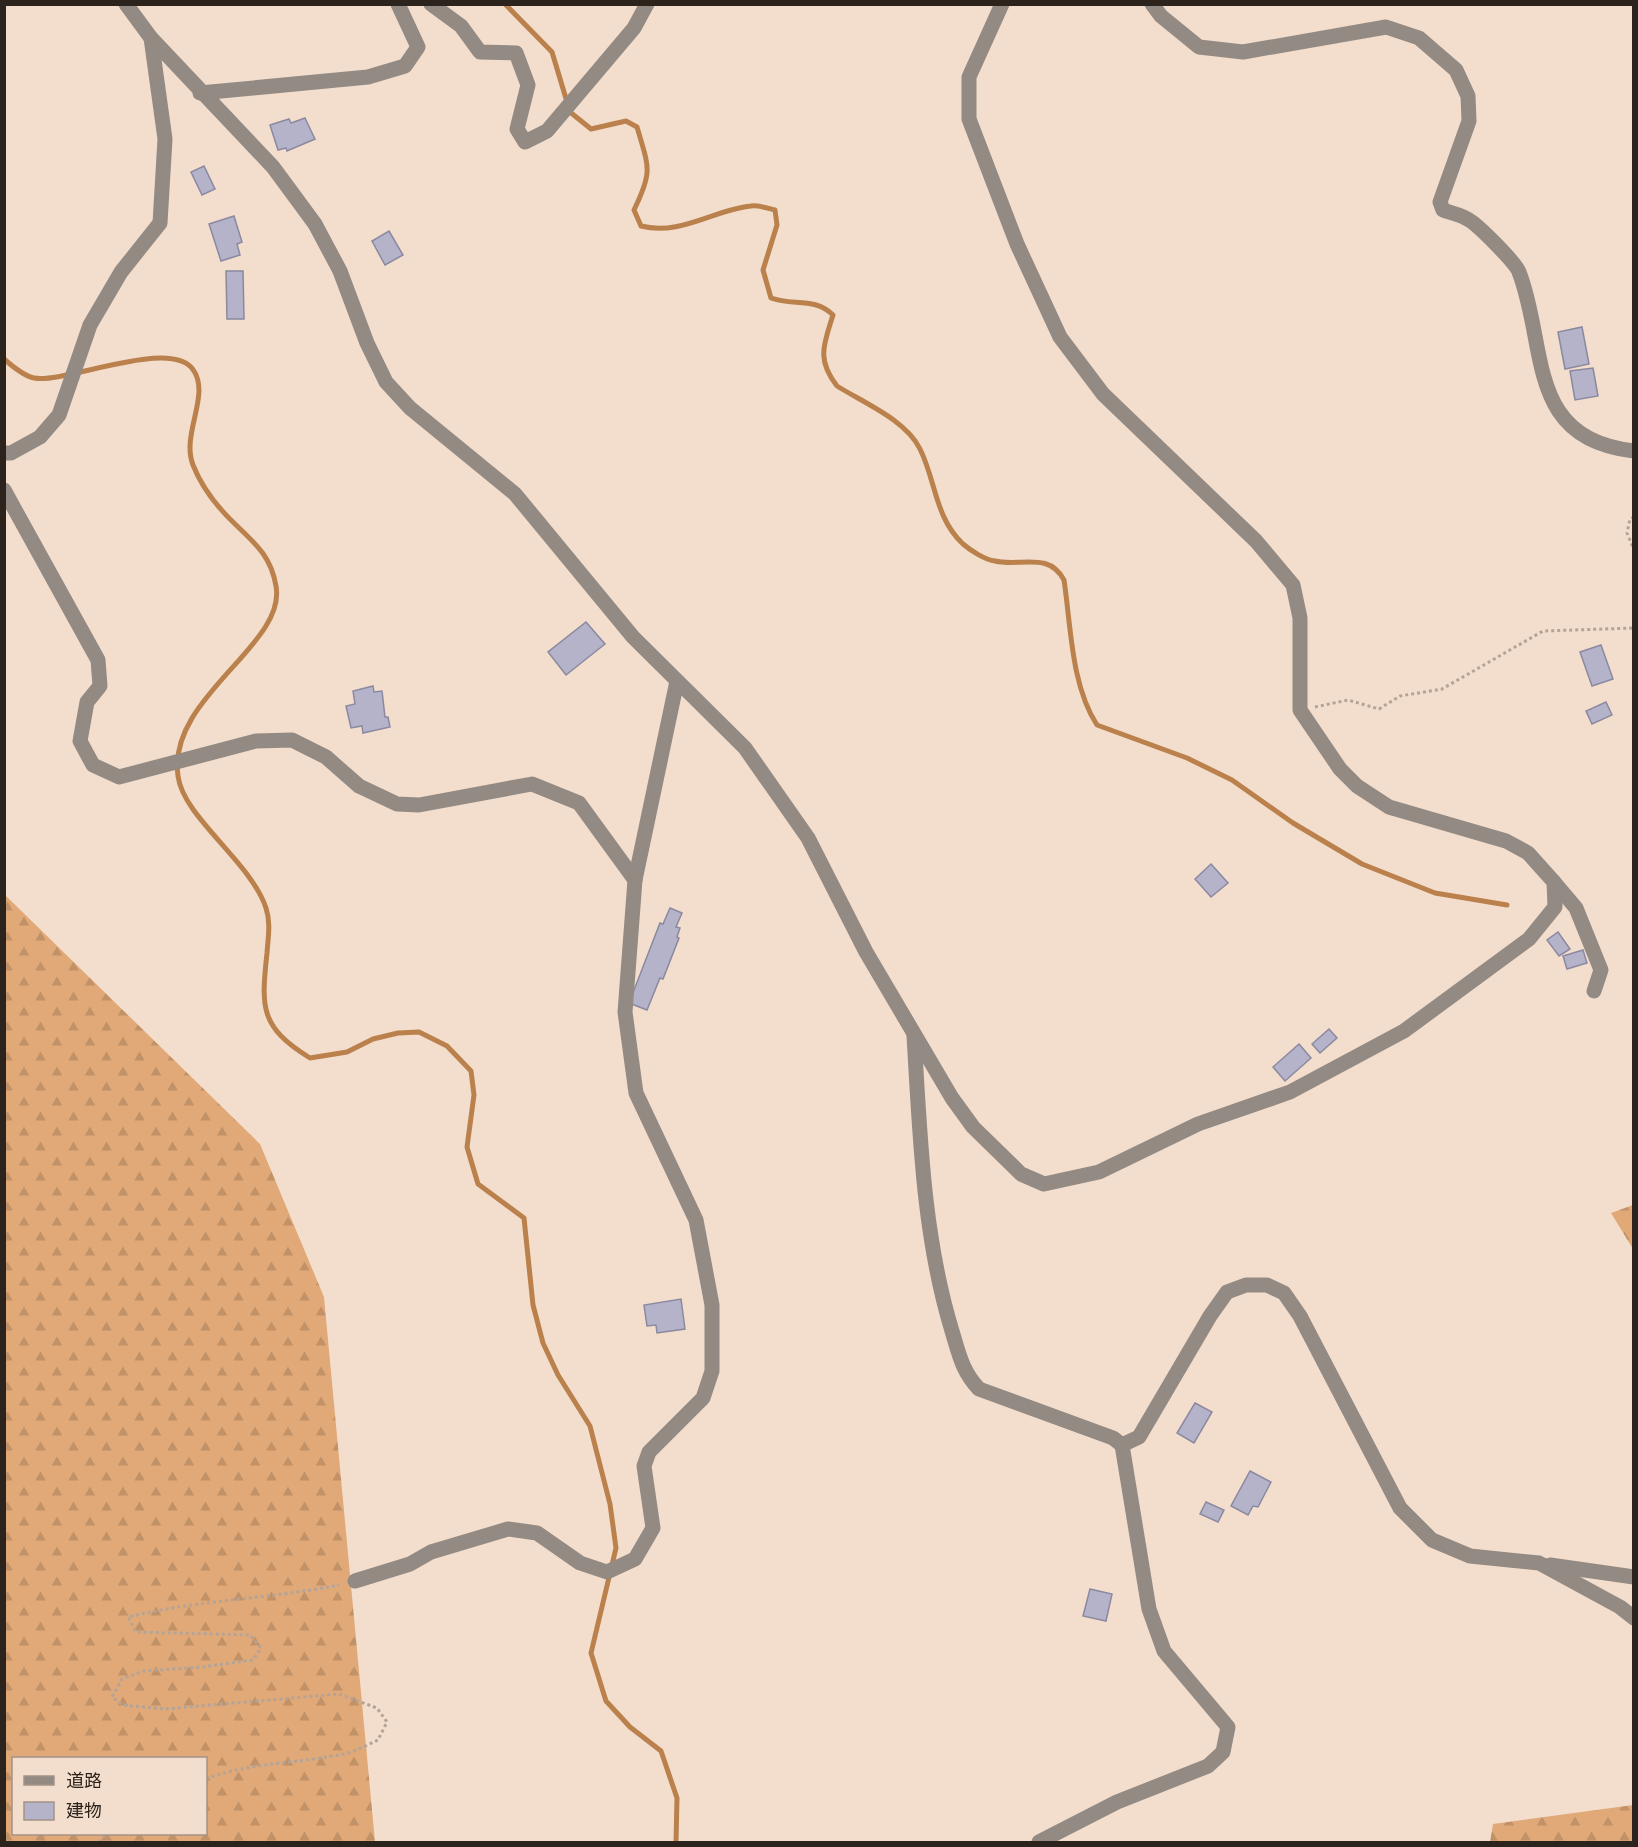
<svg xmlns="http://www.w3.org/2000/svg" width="1638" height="1847" font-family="Signika,'Noto Sans JP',sans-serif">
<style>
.forest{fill:url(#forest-firs);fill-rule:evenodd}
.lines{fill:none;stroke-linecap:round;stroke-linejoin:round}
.stream{stroke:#ba814c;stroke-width:5}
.building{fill:#b4b3ca;stroke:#8b89a0;stroke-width:1.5}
.path{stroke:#b5a496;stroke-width:3;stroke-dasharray:3 3;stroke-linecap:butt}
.minor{stroke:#938a83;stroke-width:15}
</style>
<defs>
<pattern id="forest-firs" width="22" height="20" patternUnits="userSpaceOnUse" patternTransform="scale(1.5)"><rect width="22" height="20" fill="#e1a978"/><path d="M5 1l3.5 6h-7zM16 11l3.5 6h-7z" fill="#c19167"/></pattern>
</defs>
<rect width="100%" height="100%" fill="#f3decd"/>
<!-- forest -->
<g class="forest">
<path d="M4,894L260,1144L324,1297L375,1842H5ZM14,1758H206V1834H14Z"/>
<polygon points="1633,1205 1634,1205 1633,1249 1611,1213"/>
<polygon points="1633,1805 1633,1842 1490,1842 1493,1824"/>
</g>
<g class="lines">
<!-- stream -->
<g class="stream">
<path d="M505,4L552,52L570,112L591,129L626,121L637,127C649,168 653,171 634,210L641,226C680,236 713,210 751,206C758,205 767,208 775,210L777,225L763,270L771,298C793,306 815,297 833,315C824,344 816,359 837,386C864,403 906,420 920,449C936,481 935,518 963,544C970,550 985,560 995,561C1020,567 1049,551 1064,580C1071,626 1071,685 1097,725L1187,758L1232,780L1293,823L1362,864L1435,893L1507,905"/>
<path d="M4,359C12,366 24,376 34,378C66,384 173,336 194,371C210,396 181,435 193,465C202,488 218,508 236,525C257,545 271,557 276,586C287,645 167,697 178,776C183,817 251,862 266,908C271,923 268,938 267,953C261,1008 260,1027 310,1058L347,1052L373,1039L398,1033L419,1032L447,1046L471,1071L474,1095L467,1147L478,1184L524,1218L533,1305L543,1343L558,1375L590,1426L610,1504L616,1548L591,1653L606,1701L630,1727L661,1751L677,1798L676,1842"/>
</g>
</g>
<!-- building -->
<g class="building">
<polygon points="305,118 315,139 287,151 286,148 278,150 270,125 289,119 291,123"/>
<polygon points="204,166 215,189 202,195 191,172"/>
<polygon points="234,216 242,242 237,244 240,255 221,261 209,224"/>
<polygon points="389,231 403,255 385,265 372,241"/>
<polygon points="226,271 243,271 244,319 227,319"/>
<polygon points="1582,327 1589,364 1565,369 1558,332"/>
<polygon points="1593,368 1598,396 1575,400 1570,371"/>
<polygon points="586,622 605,644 566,675 548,652"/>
<polygon points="1601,645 1613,679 1592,686 1580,652"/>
<polygon points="373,686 374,692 382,691 385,717 388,717 390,727 363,733 362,726 351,728 346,706 355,704 353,691"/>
<polygon points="1606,702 1612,715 1592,724 1586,711"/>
<polygon points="1211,864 1228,883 1211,897 1195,879"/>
<polygon points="670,908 682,913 676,927 680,928 677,937 679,938 663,979 660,978 647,1010 629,1003 660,923 663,924"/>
<polygon points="1558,932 1570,949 1559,956 1547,940"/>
<polygon points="1583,950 1587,963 1567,969 1563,956"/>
<polygon points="1329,1029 1337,1038 1320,1053 1312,1044"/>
<polygon points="1299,1044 1311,1058 1285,1081 1273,1067"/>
<polygon points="681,1299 685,1329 657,1333 656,1325 647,1326 644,1305"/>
<polygon points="1195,1403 1212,1412 1194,1443 1177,1433"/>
<polygon points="1250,1471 1271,1482 1258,1507 1253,1506 1248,1515 1231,1506"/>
<polygon points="1206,1502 1224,1510 1218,1522 1200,1514"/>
<polygon points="1090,1589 1112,1594 1106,1621 1083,1616"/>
</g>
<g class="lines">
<!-- path -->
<g class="path">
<polyline points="1634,517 1630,519 1627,533 1634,550"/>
<polyline points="1315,707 1348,700 1379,709 1400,696 1442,689 1543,631 1634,628"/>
<path d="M206,1779C250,1762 297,1764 343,1754C355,1752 367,1745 378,1740L387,1722L377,1708L339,1694L165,1709L123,1705L112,1697L122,1679L144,1671L203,1667L253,1660L261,1648L250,1635L136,1632L128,1617C197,1600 269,1599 339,1585"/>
<polyline points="99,1842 105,1834"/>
</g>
<!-- minor -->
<g class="minor">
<polyline points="126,4 151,38 273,167 315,224 340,271 367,343 386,382 410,408 515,494 633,637 745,748 808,838 866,952 952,1098 973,1127 1021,1174 1044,1184 1099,1172 1198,1124 1290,1092 1404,1031 1529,939 1555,907 1554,882 1528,853 1506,841 1389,807 1357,786 1340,769 1300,710 1300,618 1293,585 1256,541 1103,394 1060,337 1017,244 969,119 969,77 1002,4"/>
<polyline points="431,4 461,26 480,52 516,53 528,85 517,129 525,142 547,131 634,28 647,4"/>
<path d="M1152,4L1161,16L1199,47L1243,52L1386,27L1419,38L1456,70L1468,96L1469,121L1440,202L1443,210C1451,213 1462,215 1469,220C1478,225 1516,263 1519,272C1548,347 1525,439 1634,451"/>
<polyline points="200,93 368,77 405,66 418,47 398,4"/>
<polyline points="4,453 11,453 40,437 59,415 90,325 121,272 160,223 165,139 151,38"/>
<polyline points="4,490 98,660 100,686 87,702 80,741 93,765 119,777 256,741 292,740 326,757 359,786 397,804 419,805 532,784 579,803 635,880"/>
<polyline points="1554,882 1576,908 1601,970 1594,991"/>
<path d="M914,1036C920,1135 923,1236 952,1331C959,1354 962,1371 979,1389L1113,1438L1122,1445"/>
<polyline points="1122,1445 1139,1437 1210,1316 1227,1292 1246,1285 1267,1285 1284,1293 1300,1316 1400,1508 1432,1540 1470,1556 1539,1563 1620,1607 1634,1618"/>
<polyline points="1550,1565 1634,1577"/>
<polyline points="355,1581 410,1564 431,1552 508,1529 537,1533 580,1563 607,1572 635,1559 653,1528 644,1466 649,1452 703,1398 712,1371 712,1305 696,1220 636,1093 625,1012 635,880 677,681"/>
<polyline points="1039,1842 1117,1802 1208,1766 1223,1752 1228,1727 1164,1651 1149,1609 1122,1445"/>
</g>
</g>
<!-- border -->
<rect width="1638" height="1847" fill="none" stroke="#2b231c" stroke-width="12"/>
<!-- legend -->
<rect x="12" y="1757" width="195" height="78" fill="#f3decd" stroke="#a39386" stroke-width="1.5"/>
<rect x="24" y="1776" width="30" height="9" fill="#938a83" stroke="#a39386" stroke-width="1.5"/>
<text x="66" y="1787" font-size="18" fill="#2b231c">道路</text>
<rect x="24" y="1802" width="30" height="18" fill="#b4b3ca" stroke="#a39386" stroke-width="1.5"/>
<text x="66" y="1817" font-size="18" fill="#2b231c">建物</text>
</svg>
